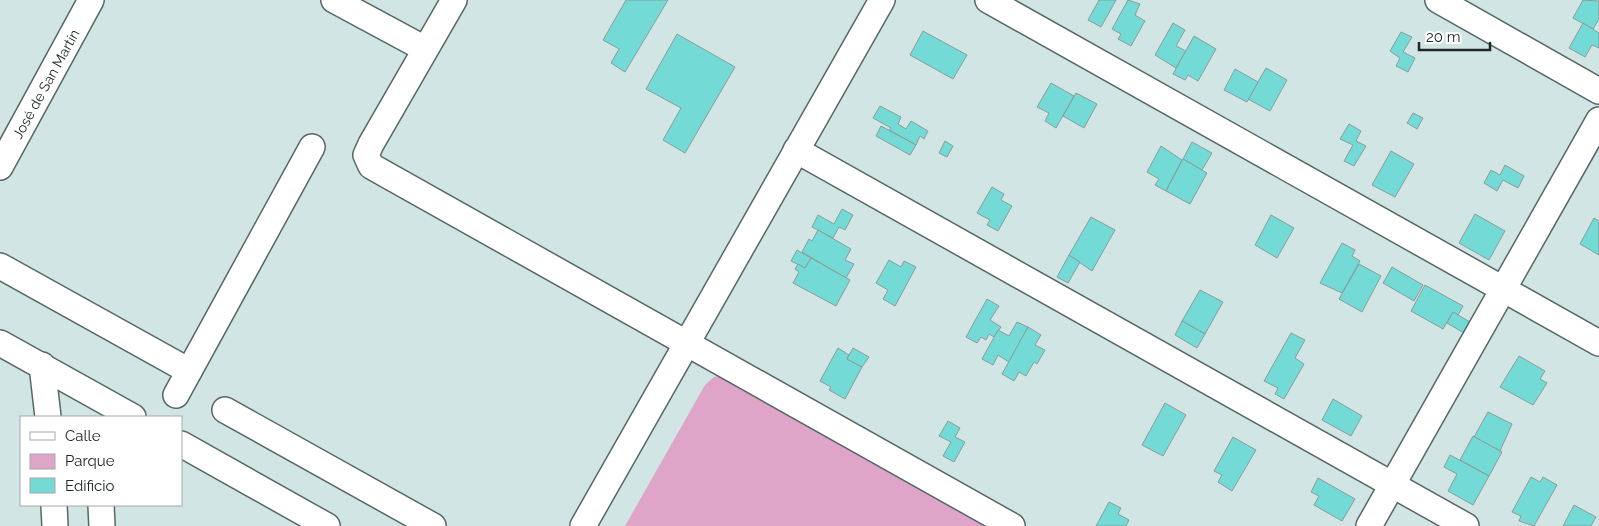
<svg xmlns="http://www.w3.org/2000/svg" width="1599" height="526" font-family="Raleway,sans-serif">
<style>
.green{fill:#dfa5c8}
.building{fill:#73dad6;stroke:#899d9b}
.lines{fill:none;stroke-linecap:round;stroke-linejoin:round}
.street-casing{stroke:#556766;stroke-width:28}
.street{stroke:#fff;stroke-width:25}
.labels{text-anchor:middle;stroke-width:4;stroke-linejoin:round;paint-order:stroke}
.street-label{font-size:14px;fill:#202827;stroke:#fff}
</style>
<rect width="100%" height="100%" fill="#d1e5e4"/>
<!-- green -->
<polygon class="green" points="722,375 997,526 625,526 705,385 714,377"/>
<!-- building -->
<g class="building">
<polygon points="626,0 668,0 625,72 611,63 619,49 603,40"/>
<polygon points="1099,0 1116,0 1101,27 1088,20"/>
<polygon points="1128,0 1140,4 1135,15 1145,21 1131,46 1118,39 1121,34 1112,29"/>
<polygon points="1583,0 1599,1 1599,19 1593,29 1573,18"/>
<polygon points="1173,23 1185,30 1176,46 1186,51 1176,68 1155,55"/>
<polygon points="1583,23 1599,33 1599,48 1592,45 1585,57 1569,48"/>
<polygon points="923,31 967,55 953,79 910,55"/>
<polygon points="1401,32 1412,37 1403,52 1415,58 1408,72 1396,66 1400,58 1390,51"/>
<polygon points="677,34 735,67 685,153 663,140 681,108 646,89"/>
<polygon points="1194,36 1216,49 1198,81 1188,75 1185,80 1173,74"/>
<polygon points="1266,68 1287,80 1270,111 1248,99"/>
<polygon points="1235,69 1258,82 1247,102 1224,90"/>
<polygon points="1051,83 1074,96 1056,128 1045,121 1049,113 1037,107"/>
<polygon points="1076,93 1097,104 1084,128 1063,116"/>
<polygon points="880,106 901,117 898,124 906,129 911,121 928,131 924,139 920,136 916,145 889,130 891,128 873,118"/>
<polygon points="1413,113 1423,118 1417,129 1407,123"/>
<polygon points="1349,124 1361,131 1356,141 1366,146 1354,166 1344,161 1353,145 1340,139"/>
<polygon points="881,126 916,145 910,155 876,136"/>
<polygon points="945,141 953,146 947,157 939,153"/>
<polygon points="1192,142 1212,153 1202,170 1183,159"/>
<polygon points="1161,146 1182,160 1166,191 1155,185 1159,179 1147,172"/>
<polygon points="1391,151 1414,164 1395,197 1372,185"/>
<polygon points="1183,159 1207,173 1190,204 1166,191"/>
<polygon points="1505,165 1524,176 1518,188 1503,180 1497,191 1484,183 1491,170 1500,175"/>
<polygon points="992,187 1004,194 1001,200 1012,206 998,231 987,225 990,220 977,213"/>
<polygon points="842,209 853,215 845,230 839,227 833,238 812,227 818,215 834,224"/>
<polygon points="1475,214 1505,231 1489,260 1459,243"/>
<polygon points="1271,215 1294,228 1277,258 1255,245"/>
<polygon points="1091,217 1115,230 1092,271 1069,255"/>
<polygon points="1594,218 1599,221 1599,255 1580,244"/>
<polygon points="818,230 851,249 845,260 854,264 846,278 802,252 809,239 812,241"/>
<polygon points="1342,243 1355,250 1352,256 1360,261 1342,293 1320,283"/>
<polygon points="797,250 811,258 805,268 791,261"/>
<polygon points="1069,255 1080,262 1068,283 1057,277"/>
<polygon points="811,258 850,280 836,306 793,283 799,272 795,269 798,264 805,268"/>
<polygon points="889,260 901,267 904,261 916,267 895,306 883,299 888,290 876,283"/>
<polygon points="1359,264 1381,276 1362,312 1339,299"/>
<polygon points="1392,267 1423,285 1414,301 1383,283"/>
<polygon points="1425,285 1463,306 1458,315 1453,312 1443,329 1411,311"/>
<polygon points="1200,290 1223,302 1205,334 1182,321"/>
<polygon points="987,299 999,306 990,320 1001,327 994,337 989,334 986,340 981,337 977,343 966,337"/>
<polygon points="1453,312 1470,322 1464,333 1447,323"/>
<polygon points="1182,321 1205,334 1197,348 1175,335"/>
<polygon points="1017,322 1028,327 1009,362 998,355 993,365 982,359 998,330 1009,336"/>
<polygon points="1028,327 1041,335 1035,345 1045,350 1037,364 1034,362 1026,376 1019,372 1014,381 1002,374"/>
<polygon points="1291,333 1305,340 1295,358 1304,364 1284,399 1275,394 1278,388 1264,381"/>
<polygon points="838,348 849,355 847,359 862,367 845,399 829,390 831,387 820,381"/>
<polygon points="853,348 869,357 862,367 847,359"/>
<polygon points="1519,356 1545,371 1540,379 1547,383 1533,405 1500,387"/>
<polygon points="1333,399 1362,416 1351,436 1322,420"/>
<polygon points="1165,403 1186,415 1163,456 1142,445"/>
<polygon points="1488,412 1512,424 1500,451 1474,437"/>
<polygon points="948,421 960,428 955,437 965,442 954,462 943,456 951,442 939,436"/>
<polygon points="1473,436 1502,452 1489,476 1460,460"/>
<polygon points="1233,437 1256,450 1232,491 1218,482 1222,475 1214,471"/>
<polygon points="1450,455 1489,476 1473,505 1448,491 1457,474 1444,467"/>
<polygon points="1531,477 1540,482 1543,477 1557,485 1534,526 1519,521 1521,516 1512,512"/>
<polygon points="1318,478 1355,499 1342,521 1314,505 1319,496 1311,492"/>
<polygon points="1109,502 1121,508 1118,514 1129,520 1126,526 1096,526"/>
<polygon points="1574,505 1596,517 1591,526 1563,526"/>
</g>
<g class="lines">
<!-- street casing -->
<g class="street-casing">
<g id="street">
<polyline points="334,0 425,49"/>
<polyline points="454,0 371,144 366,155 371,166 1012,526"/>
<polyline points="988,0 1599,343"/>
<polyline points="1438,0 1599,91"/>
<polyline points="796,150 1466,526"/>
<polyline points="0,167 91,0"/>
<polyline points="0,266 189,371"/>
<polyline points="0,343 133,417"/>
<polyline points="42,365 48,417"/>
<polyline points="176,395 312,147"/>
<polyline points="225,410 433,526"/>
<polyline points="181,444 327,526"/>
<polyline points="54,505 55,526"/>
<polyline points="101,505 102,526"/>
<polyline points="583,526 882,0"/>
<polyline points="1369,526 1599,120"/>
</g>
</g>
<!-- street -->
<use href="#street" class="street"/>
</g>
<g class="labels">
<!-- street labels -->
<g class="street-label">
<text transform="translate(46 84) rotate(-61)" y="5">José de San Martín</text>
</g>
</g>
<!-- legend -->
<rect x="20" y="416" width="162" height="90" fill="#ffffff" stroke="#a6a9a9"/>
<rect x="30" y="432" width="25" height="8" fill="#ffffff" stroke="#a6a9a9"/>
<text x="65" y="441" font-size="15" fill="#202827">Calle</text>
<rect x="30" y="454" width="25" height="15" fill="#dfa5c8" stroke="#a6a9a9"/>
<text x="65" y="466" font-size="15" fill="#202827">Parque</text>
<rect x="30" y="478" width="25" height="15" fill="#73dad6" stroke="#a6a9a9"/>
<text x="65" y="491" font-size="15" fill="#202827">Edificio</text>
<!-- scale -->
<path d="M1419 42v8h71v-8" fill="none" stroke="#202827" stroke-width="2.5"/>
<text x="1426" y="42" font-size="15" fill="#202827" stroke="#ffffff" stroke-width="4" paint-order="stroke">20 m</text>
</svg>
